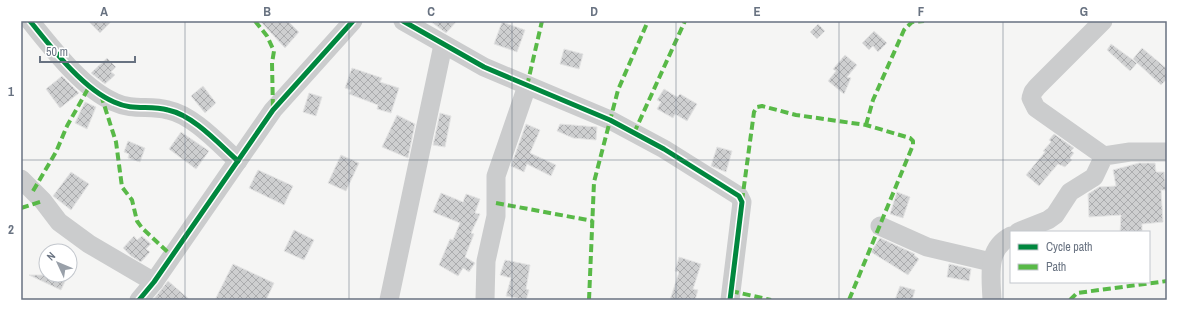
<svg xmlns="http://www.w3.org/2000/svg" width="1188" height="321" font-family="'Archivo Narrow',sans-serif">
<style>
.building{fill:url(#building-cross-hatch);stroke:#e4e4e4}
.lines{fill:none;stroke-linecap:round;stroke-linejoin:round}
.minor{stroke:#cbcccd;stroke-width:19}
.quiet{stroke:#58b947;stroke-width:4;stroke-dasharray:8 4;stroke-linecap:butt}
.cycleway-casing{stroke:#fff;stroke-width:8}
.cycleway{stroke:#00873e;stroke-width:5}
.grid{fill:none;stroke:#687281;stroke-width:1;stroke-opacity:0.55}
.neatline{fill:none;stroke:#687281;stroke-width:1.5}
.grid-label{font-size:13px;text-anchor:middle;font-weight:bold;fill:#687281}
</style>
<defs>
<pattern id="building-cross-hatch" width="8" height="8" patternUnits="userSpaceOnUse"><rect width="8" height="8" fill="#cecfd0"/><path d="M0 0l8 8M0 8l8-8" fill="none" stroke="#abacae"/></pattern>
</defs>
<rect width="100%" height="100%" fill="#f5f5f4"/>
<!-- building -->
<g class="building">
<polygon points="88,21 112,21 100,33"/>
<polygon points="260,21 288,21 299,32 285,48"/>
<polygon points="430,21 457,21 446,33"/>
<polygon points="502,22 525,30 517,52 494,44"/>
<polygon points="818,24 825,31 817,39 810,32"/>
<polygon points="874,31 887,43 878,52 873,46 869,50 862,43"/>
<polygon points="1111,44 1137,63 1130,71 1107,50"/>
<polygon points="1142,48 1167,69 1167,79 1161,85 1133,59"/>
<polygon points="564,49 583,54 579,69 560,64"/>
<polygon points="845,55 857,65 847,77 851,78 844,94 828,81 836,71 833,69"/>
<polygon points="107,58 116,67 111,72 115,75 105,84 91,73"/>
<polygon points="352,68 382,78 380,82 399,88 391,113 377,109 378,105 349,94 351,90 345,88"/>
<polygon points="62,76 79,93 60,108 46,89"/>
<polygon points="203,86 216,103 205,113 191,96"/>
<polygon points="664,89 677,97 680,94 697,104 687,121 675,114 673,118 657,109 661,102 657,100"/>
<polygon points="309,93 322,97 316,116 303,112"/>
<polygon points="85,102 96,107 87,129 75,123"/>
<polygon points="440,113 451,116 445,147 433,145"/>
<polygon points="397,115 415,124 408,158 382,147"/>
<polygon points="526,124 540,130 530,153 556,165 551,176 527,164 524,172 511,166"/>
<polygon points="560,124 597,127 596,140 573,138 557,131"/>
<polygon points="181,132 209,151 196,169 169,149"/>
<polygon points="1054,134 1074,148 1071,151 1074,153 1070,158 1072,160 1065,167 1058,164 1039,186 1026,175 1045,152 1043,151 1051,142 1049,140"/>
<polygon points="128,141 145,148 140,162 128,158 129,154 124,152"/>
<polygon points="717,147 732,151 726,172 711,166"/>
<polygon points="341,155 359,163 346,191 328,183"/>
<polygon points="1139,163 1155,163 1156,172 1164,172 1166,190 1161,190 1163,222 1142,224 1142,232 1120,232 1121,215 1089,217 1088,194 1099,187 1116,186 1113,170"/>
<polygon points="258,170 293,186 284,205 249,188"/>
<polygon points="71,172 89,184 71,210 53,196"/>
<polygon points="897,192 910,197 903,218 890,214"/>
<polygon points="441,193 463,202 466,194 480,199 475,213 480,214 471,233 474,234 465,257 475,263 469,272 463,268 458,276 439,265 450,239 453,240 460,223 433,212"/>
<polygon points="294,230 314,240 304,260 284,251"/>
<polygon points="134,236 137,240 142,236 151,244 146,249 150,252 141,262 131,256 123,248"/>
<polygon points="880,238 915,254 914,255 919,259 908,275 871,252"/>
<polygon points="679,257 701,264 693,289 698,290 695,300 670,300 679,272 675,271"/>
<polygon points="505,260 530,265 526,289 529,290 526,300 506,296 511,278 500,275"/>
<polygon points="233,264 274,283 266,300 215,300"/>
<polygon points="949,264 971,269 969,281 947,277"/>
<polygon points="29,275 68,275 61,290"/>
<polygon points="168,281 190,300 153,300"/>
<polygon points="900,286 915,290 912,300 895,300"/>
</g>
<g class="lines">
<!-- minor -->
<g class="minor">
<path d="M30,21C52,48 82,88 114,102C133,111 149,105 168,110C193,115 219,144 238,161"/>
<polyline points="403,21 484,67 610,120 664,149 739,196 742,202 730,300"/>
<polyline points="1103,21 1037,87 1033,92 1031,98 1036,108 1104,156"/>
<polyline points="21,179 43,201 59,222 89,244 154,282"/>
<polyline points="880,226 927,247 991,262"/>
<polyline points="1018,232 1048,220 1055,215 1070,192 1094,177 1104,156 1130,152 1167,152"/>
<polyline points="139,300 154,282 273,110 353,21"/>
<polyline points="389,300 443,45"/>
<polyline points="485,300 486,261 496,216 496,176 527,86"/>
<path d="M992,300C991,275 986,249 1011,236"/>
</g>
<!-- quiet -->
<g class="quiet">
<polyline points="255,21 267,36 274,51 272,63 273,110"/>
<polyline points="527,86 542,21"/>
<polyline points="101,95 116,142 122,187 132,200 137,221 142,228 172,256"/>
<polyline points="866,125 873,100 904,30 912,22 924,21"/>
<polyline points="634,133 685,21"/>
<polyline points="33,191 56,152 67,126 89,87"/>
<polyline points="742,201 754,112 757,107 762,106 796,115 866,125 910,138 913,141 913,145 849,300"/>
<polyline points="496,203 593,221"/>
<polyline points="21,208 43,201"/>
<polyline points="731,291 771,300"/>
<polyline points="589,300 594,182 618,90 648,21"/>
<polyline points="1070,300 1077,293 1167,281"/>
</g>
<!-- cycleway casing -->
<g class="cycleway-casing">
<g id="cycleway">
<path d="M30,21C52,48 82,88 114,102C133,111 149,105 168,110C193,115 219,144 238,161"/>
<polyline points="403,21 484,67 610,120 664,149 739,196 742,202 730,300"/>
<polyline points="139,300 154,282 273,110 353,21"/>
</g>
</g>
<!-- cycleway -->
<use href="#cycleway" class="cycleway"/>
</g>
<!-- grid -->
<path class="grid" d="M185,21V300M349,21V300M512,21V300M676,21V300M839,21V300M1003,21V300M21,160H1167"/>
<!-- border -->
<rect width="1188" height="321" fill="none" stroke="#ffffff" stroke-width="44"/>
<!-- legend -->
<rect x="1010" y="231" width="140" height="52" fill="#ffffff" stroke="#c3c7cd"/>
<rect x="1018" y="244" width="20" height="6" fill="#00873e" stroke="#c3c7cd"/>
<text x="1046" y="251" font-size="12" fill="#687281">Cycle path</text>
<rect x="1018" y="264" width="20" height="6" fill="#58b947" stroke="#c3c7cd"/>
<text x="1046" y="271" font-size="12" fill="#687281">Path</text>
<!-- north arrow -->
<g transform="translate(58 263) rotate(314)"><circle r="19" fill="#ffffff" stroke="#c3c7cd"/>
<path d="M0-3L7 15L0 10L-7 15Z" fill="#99a0a9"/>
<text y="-6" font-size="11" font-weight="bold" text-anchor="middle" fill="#687281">N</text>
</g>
<!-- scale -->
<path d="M40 56v6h95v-6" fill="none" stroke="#687281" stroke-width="2"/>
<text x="46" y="56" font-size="12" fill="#687281" stroke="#ffffff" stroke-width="3" paint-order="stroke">50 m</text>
<rect x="22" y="22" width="1144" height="277" class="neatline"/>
<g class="grid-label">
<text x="104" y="16">A</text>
<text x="267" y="16">B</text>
<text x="431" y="16">C</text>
<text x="594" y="16">D</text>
<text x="757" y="16">E</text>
<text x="921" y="16">F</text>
<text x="1084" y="16">G</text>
<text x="11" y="96">1</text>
<text x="11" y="234">2</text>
</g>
</svg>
